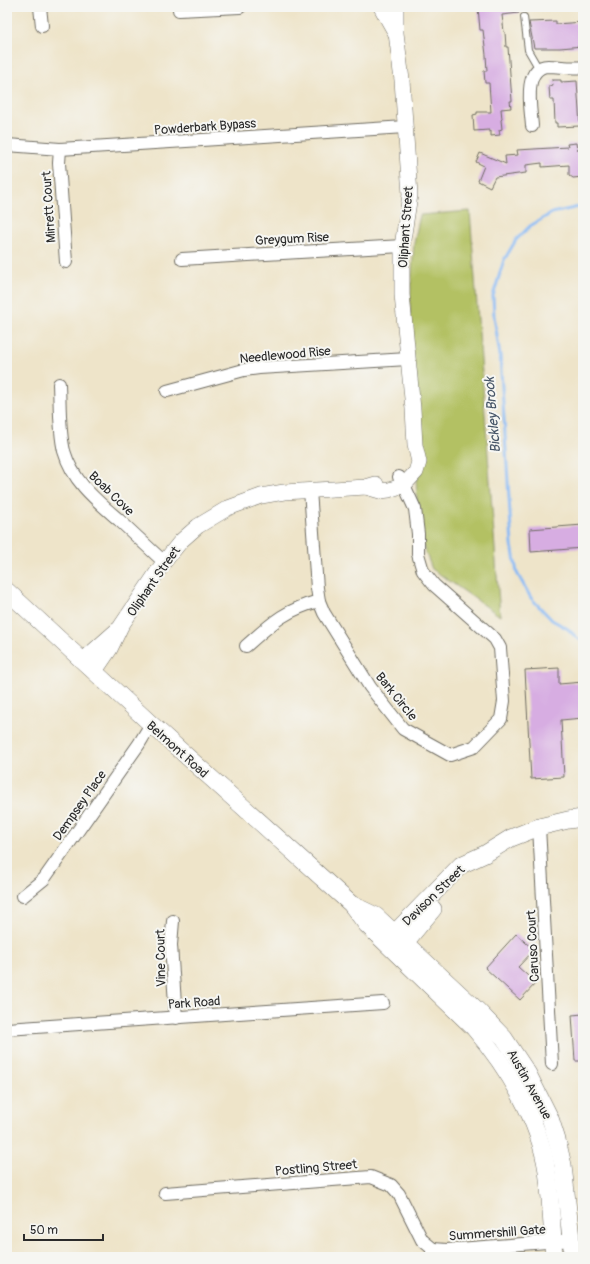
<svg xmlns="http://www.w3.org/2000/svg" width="590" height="1264" font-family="Pangolin,sans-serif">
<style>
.green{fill:#b3c164;stroke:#6f7648}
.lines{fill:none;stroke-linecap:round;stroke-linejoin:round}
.stream{stroke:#88baf5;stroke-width:3}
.building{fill:#d7ade2}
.service-casing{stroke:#6f6c62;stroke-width:8}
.minor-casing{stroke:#6f6c62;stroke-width:14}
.tertiary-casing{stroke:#6f6c62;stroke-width:16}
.secondary-casing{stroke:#6f6c62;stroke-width:18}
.service{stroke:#fff;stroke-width:6}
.minor{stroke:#fff;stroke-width:12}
.tertiary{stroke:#fff;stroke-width:15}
.secondary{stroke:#fff;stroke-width:17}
.labels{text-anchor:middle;stroke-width:4;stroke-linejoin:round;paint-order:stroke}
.street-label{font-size:13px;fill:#2b2b2b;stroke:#f6f6f2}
.water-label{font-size:14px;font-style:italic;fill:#475668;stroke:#f6f6f2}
</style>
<rect width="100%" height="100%" fill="#f6f6f2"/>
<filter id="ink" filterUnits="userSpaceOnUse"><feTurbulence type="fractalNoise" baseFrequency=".025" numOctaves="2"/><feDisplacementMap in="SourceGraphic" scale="8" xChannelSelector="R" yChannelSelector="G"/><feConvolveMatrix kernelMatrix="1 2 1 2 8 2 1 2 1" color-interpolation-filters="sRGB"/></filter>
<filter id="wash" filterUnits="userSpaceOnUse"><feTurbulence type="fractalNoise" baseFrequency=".012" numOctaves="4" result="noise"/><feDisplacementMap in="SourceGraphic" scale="16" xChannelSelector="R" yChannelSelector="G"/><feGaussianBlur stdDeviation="0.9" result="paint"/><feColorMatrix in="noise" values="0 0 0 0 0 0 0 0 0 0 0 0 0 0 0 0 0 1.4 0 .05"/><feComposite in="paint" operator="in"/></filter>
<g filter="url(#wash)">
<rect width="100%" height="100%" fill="#eee4c9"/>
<!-- green -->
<polygon class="green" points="470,211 500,616 432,569 418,533 410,301 414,243 420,215"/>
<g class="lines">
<!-- stream -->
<polyline class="stream" points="583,206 552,213 530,226 516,240 504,260 493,296 494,316 500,355 512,545 517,573 531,598 552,620 568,629 577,638 583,641"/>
</g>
<g id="blocks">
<!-- building -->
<g class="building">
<polygon points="478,7 519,7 519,13 502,15 504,32 505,32 506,47 508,47 512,101 510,101 511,108 501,109 502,119 501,120 502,129 499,130 500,135 491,136 491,131 489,132 489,130 474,131 473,115 477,114 477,112 491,112 489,83 485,83 484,71 487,71 486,55 483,30 480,30"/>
<polygon points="556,21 556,24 583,22 583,46 560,48 534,48 529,22"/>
<polygon points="552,80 561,80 561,82 577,81 580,126 557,127 557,123 555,123 554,100 550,100 549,86 553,85"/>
<polygon points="576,143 577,150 583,149 583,177 573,178 569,175 569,165 542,167 542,163 526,165 526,173 495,177 490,187 478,181 484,166 476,162 480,153 506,164 505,156 518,155 517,150 568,147 567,144"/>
<polygon points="583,525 583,548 531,552 530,529"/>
<polygon points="559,668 559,684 583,682 583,718 561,720 564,777 531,779 525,670"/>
<polygon points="516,934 534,950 518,967 536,983 520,1000 485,968"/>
<polygon points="583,1014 583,1061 575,1061 572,1015"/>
</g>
</g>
</g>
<g filter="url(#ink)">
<use href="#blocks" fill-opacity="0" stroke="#6f6c62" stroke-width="1"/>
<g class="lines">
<!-- service casing -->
<g class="service-casing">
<polyline id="service" points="524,17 528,50 539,69"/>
</g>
<!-- minor casing -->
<g class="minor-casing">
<g id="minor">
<polyline points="40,7 42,26"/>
<polyline points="179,10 240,7"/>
<path d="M532,126C531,110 522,67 548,66C560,66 571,69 583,67"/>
<polyline points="7,145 60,149 405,127"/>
<polyline points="60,149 59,163 66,262"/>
<polyline points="182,259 402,246"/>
<path d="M59,384C60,405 59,431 64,451C73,482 96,500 119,520C134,534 149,548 164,562"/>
<polyline points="167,391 244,370 259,368 408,359"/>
<polyline points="310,490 317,588 319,601 324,613 370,687 403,729 450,755 474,747 501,719 504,701 500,648 495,639 434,585 423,571 418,554 418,534 415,509 404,485 399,477"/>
<path d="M246,646C272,623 285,610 319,601"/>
<polyline points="539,827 552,1064"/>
<polyline points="23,896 44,879 139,744 151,724"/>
<polyline points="173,921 171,945 176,1018"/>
<polyline points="7,1029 383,1003"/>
<polyline points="165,1193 371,1177 391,1185 399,1194 422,1240 433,1249"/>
<polyline points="431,1257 433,1249 447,1250 572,1240"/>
</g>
</g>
<!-- tertiary casing -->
<g class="tertiary-casing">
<g id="tertiary">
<polyline points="381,7 395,32"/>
<polyline points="366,487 380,491 389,490 404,485 416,472 419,462 415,445 413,409 402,295 402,246 410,195 402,80 396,33 396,7"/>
<polyline points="82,661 117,630"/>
<polyline points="95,671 110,649 121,626 164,562 181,541 198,526 228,508 261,496 284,492 366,487 376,484"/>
</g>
</g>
<!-- secondary casing -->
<g class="secondary-casing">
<g id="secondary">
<path d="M7,591L151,724L351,904L367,925L474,1028C508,1068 539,1119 547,1171C551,1199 552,1229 554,1257"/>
<polyline points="353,905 376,916 477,1010 504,1038 528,1074 550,1118 557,1140 563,1165 573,1257"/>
<polyline points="387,941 461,865 485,854 511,838 539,827 568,820 583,818"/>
<polyline points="398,951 433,909"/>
</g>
</g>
<!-- service -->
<use href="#service" class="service"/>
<!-- minor -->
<use href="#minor" class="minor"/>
<!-- tertiary -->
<use href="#tertiary" class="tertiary"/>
<!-- secondary -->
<use href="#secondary" class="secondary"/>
</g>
</g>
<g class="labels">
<!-- street labels -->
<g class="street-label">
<text transform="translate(205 126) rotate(-4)" y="5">Powderbark Bypass</text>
<text transform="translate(48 207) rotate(-94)" y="5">Mirrett Court</text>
<text transform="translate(405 227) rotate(-86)" y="5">Oliphant Street</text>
<text transform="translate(292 238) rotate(-3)" y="5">Greygum Rise</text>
<text transform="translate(285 354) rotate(-5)" y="5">Needlewood Rise</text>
<text transform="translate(112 493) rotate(44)" y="5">Boab Cove</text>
<text transform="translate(153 581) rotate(-55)" y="5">Oliphant Street</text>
<text transform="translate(397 696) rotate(51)" y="5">Bark Circle</text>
<text transform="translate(178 749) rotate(42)" y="5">Belmont Road</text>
<text transform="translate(79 805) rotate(-55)" y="5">Dempsey Place</text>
<text transform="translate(433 895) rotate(-44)" y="5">Davison Street</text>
<text transform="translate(532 946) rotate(-93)" y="5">Caruso Court</text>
<text transform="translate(160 958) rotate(-91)" y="5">Vine Court</text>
<text transform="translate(194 1002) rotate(-4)" y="5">Park Road</text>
<text transform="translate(530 1084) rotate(61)" y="5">Austin Avenue</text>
<text transform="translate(316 1167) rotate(-5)" y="5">Postling Street</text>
<text transform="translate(497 1232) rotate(-4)" y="5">Summershill Gate</text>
</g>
<!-- water labels -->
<g class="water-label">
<text transform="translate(492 415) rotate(-95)" y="5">Bickley Brook</text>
</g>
</g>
<!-- margin -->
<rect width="590" height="1264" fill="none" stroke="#f6f6f2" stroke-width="24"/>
<!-- scale -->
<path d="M24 1234v6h79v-6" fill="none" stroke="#2b2b2b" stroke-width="2"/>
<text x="30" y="1234" font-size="12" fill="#2b2b2b" stroke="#f6f6f2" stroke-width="3" paint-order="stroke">50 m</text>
</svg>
